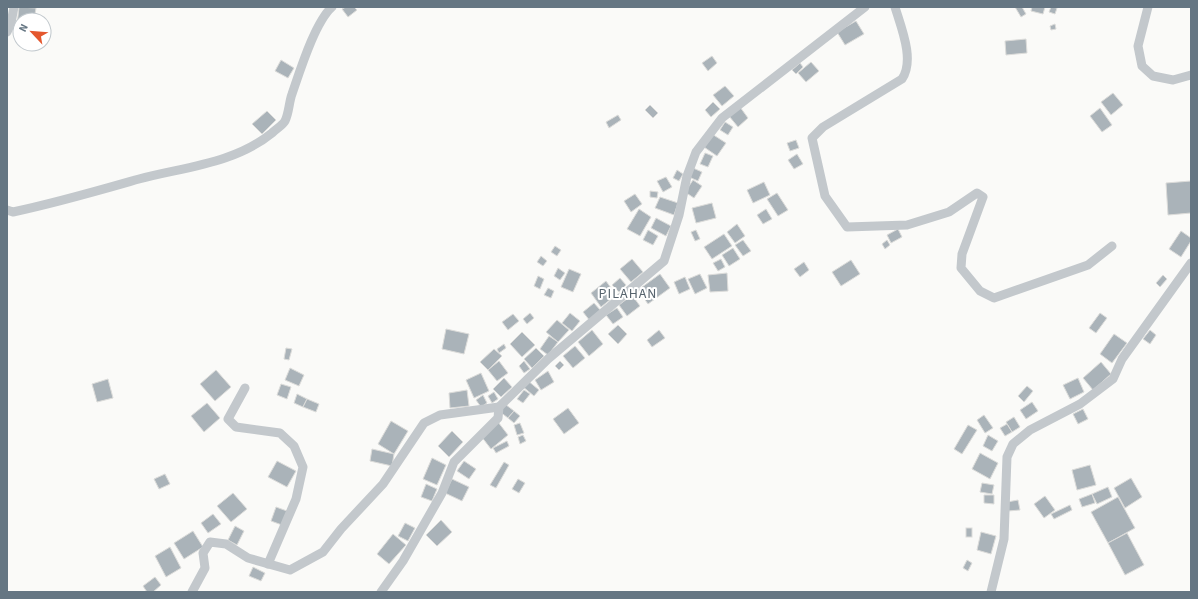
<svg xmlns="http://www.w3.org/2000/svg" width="1198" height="599" font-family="'Source Sans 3',sans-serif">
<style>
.building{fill:#aab3b9;stroke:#dcdcda}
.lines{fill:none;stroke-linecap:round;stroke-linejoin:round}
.street{stroke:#c3c8cc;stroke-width:9}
.labels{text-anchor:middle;stroke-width:4;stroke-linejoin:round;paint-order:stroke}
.quarter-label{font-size:14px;letter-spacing:1px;fill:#57646e;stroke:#fff}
</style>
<rect width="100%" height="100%" fill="#fafaf8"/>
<!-- building -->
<g class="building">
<polygon points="19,7 36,8 34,20 20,20 20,26 17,25"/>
<polygon points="346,7 354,7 357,10 348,17 342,9"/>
<polygon points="1015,7 1022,7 1026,14 1021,17"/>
<polygon points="1032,7 1045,7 1043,14 1031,11"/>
<polygon points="1051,7 1057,8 1055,14 1049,12"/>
<polygon points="856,21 864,34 845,45 837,32"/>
<polygon points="1055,24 1056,29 1051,30 1050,26"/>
<polygon points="1026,39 1027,53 1006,55 1005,41"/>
<polygon points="712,56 717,63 708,71 702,63"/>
<polygon points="281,60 294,68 288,78 275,71"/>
<polygon points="811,62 819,71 806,82 798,73"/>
<polygon points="800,63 803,67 796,74 792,70"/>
<polygon points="725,86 734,96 722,106 713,95"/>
<polygon points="1113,93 1123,105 1111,115 1101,102"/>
<polygon points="713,102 720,109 711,117 705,110"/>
<polygon points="650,105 658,113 653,118 645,110"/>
<polygon points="740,107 748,118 738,127 729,116"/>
<polygon points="1100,108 1112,125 1102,132 1090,116"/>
<polygon points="267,111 276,120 262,134 252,124"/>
<polygon points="618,115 621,120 609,128 606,122"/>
<polygon points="725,122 733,127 728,135 720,130"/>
<polygon points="712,134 726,143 717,156 704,147"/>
<polygon points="796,140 799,148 790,151 787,143"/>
<polygon points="705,153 713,156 708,167 700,164"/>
<polygon points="797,154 803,164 794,169 788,160"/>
<polygon points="693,168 702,172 698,181 689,177"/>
<polygon points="677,170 683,174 679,181 673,178"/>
<polygon points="666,177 672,187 663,192 657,181"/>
<polygon points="693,180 702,186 694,198 685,192"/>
<polygon points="1191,181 1191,213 1168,215 1166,183"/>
<polygon points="764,182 770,195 753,203 747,190"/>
<polygon points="650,191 658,192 657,198 650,197"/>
<polygon points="777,193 788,210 778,216 767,199"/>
<polygon points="635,194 642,204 631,212 624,201"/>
<polygon points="660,197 678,203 674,215 655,208"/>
<polygon points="712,203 716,218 696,223 692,208"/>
<polygon points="639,209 651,217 640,236 627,229"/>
<polygon points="766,209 772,219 763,224 757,215"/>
<polygon points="656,218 671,226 666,236 651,228"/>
<polygon points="737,224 745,236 735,243 727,232"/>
<polygon points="898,229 902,237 891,243 887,235"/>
<polygon points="648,230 658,236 653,245 643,240"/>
<polygon points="696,230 700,239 695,241 691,232"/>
<polygon points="1181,231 1191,238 1191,241 1181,257 1169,249"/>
<polygon points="724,234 732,246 712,259 704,247"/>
<polygon points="743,240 751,251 743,256 735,245"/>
<polygon points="887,240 890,245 885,249 882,244"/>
<polygon points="555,246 561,250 557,256 551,252"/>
<polygon points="733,248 740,259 729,266 722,255"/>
<polygon points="541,256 547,261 543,266 537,262"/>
<polygon points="632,259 643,272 631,282 620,269"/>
<polygon points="721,259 725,267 718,271 713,263"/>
<polygon points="851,260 860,274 841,286 832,272"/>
<polygon points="804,262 809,270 800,277 794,269"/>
<polygon points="558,268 565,273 560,280 554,276"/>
<polygon points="569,269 581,274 573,292 561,287"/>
<polygon points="727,273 728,291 710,292 708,275"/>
<polygon points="660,274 670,288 648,304 638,290"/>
<polygon points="700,274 707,288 695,294 688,279"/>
<polygon points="1163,275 1167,279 1160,287 1156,283"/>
<polygon points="538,276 544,279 540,289 534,286"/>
<polygon points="685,277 690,289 679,294 674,282"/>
<polygon points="620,278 626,285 619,292 612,285"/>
<polygon points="606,281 616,295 601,307 591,293"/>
<polygon points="548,288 554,291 551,298 544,295"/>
<polygon points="632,295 640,306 627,316 619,305"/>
<polygon points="594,303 601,311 590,321 583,312"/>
<polygon points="617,308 623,317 613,324 606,315"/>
<polygon points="530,313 534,318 527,324 523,319"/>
<polygon points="570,313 580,321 572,331 562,323"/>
<polygon points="1100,313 1107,318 1096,333 1089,328"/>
<polygon points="513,314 519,321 508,330 502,322"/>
<polygon points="557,320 569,330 558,342 546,332"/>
<polygon points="618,325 627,334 618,344 608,334"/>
<polygon points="446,329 469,334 464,354 442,349"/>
<polygon points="592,330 603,344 589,356 578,342"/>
<polygon points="659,330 665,338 652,347 647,340"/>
<polygon points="1150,330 1156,335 1150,344 1143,339"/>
<polygon points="522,332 535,345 522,357 510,344"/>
<polygon points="1114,334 1127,343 1112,363 1100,354"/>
<polygon points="549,336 558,342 548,355 540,349"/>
<polygon points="504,344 506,348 499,353 497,349"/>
<polygon points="575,346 585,358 573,368 563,356"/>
<polygon points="286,348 292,349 289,360 284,359"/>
<polygon points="536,348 544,356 532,368 524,359"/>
<polygon points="494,349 502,356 488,370 480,362"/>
<polygon points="499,361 508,373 497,381 488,370"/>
<polygon points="524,361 530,369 524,373 519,366"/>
<polygon points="560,361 564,365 559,370 555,366"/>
<polygon points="1101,362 1111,374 1093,390 1083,378"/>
<polygon points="290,368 304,375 299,386 285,380"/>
<polygon points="216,370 231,387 215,401 200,384"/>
<polygon points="548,371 554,382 541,390 535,380"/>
<polygon points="481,373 489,391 474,398 466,380"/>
<polygon points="504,378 512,387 501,397 493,389"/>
<polygon points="1078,378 1084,392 1070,399 1063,385"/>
<polygon points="108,379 113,398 97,402 92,384"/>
<polygon points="527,380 539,390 534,396 522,386"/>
<polygon points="281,384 291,387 287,399 277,395"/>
<polygon points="1027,386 1033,391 1024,402 1018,396"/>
<polygon points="467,390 469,406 450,408 449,393"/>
<polygon points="524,390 530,394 523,403 517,399"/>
<polygon points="494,392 498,399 492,403 488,396"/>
<polygon points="297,394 307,399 303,407 294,403"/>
<polygon points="483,395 487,403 481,407 476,400"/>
<polygon points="307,399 319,404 316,412 303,407"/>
<polygon points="1032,402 1038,411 1026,419 1020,410"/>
<polygon points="207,403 220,418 204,432 191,416"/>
<polygon points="505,404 514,411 508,418 499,411"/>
<polygon points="568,408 579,423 564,434 553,419"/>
<polygon points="1083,409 1088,419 1078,424 1073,414"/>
<polygon points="514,411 520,416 514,423 508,418"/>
<polygon points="984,415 993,428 985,433 977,420"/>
<polygon points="1014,417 1020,427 1012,432 1006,422"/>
<polygon points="391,421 408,431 394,454 378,444"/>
<polygon points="498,422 508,435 491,449 481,436"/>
<polygon points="520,423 524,433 517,435 514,425"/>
<polygon points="1007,424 1012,432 1005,436 1000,428"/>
<polygon points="968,425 977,430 962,454 954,449"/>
<polygon points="452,431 463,442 449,457 438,446"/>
<polygon points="523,435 526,441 520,444 518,437"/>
<polygon points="988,435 998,441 992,451 983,446"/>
<polygon points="507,441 509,446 496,453 493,448"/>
<polygon points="372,449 394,454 392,466 370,461"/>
<polygon points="980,453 998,463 990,479 972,469"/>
<polygon points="432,458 446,465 437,485 423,479"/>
<polygon points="277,461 296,471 287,487 268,477"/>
<polygon points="464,461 476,469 469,479 457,471"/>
<polygon points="504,462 509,465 496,488 490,485"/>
<polygon points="1090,465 1096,485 1077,490 1072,470"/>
<polygon points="165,474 170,484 159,489 154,479"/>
<polygon points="1131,478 1142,497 1125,508 1114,488"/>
<polygon points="452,479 469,487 462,501 445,493"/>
<polygon points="518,479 525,483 519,493 512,489"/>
<polygon points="982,483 994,485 992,494 980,492"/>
<polygon points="426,484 437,489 432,501 421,497"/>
<polygon points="1108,487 1112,497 1097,504 1092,494"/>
<polygon points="233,493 247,509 231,522 217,506"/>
<polygon points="1092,494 1095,503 1082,507 1079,499"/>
<polygon points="984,495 994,495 994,504 984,503"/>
<polygon points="1045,496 1055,510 1044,518 1034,504"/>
<polygon points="1118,497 1135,528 1108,543 1091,512"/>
<polygon points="1018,500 1020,510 1008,511 1007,502"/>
<polygon points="1070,505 1072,510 1054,519 1051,514"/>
<polygon points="276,507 287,511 282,525 271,521"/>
<polygon points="213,514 221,524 208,533 201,523"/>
<polygon points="441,520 452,532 437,546 426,535"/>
<polygon points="405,523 415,528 408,541 398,536"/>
<polygon points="235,526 244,531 237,545 228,540"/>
<rect x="966" y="528" width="6" height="9"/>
<polygon points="193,531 203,547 184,559 174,543"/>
<polygon points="981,532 996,536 991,554 977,550"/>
<polygon points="1127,533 1144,565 1125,575 1108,543"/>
<polygon points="393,534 406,545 389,564 377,554"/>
<polygon points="170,547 181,568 166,577 155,556"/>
<polygon points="967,560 972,563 968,571 963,568"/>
<polygon points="253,567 265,573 261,581 249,576"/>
<polygon points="155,577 161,585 153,592 147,592 143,586"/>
</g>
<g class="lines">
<!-- street -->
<g class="street">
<path d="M895,7C901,27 915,60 902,79L823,127L812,138L825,196L847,227L907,225L949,212L977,193L983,197L962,254L961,268L980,291L994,298L1088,265L1112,246"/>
<polyline points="1148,7 1138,46 1142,66 1153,76 1173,80 1191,75"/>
<polyline points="7,32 11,23 14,7"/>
<path d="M7,210L13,212C56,203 97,191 139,179C184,167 234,164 272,133C276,129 283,125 285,121C289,113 289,102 292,94C300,71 315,22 332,7"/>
<polyline points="245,388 228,419 236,427 280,433 294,446 303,467 296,499 268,564"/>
<polyline points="192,592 205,568 203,553 210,542 226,544 248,558 290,570 323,552 341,529 383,484 424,423 440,415 499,407"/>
<polyline points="381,592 403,561 442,493 454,462 498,418 499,407 548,359 664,261 679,215 687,176 696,152 722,118 865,7"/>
<polyline points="991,592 1004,539 1007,457 1013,444 1030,430 1080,404 1113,379 1122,359 1191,263"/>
</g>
</g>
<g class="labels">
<!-- quarter labels -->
<g class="quarter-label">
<text x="628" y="298">PILAHAN</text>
</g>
</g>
<!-- border -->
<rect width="1198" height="599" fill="none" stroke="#657683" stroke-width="16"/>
<!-- north arrow -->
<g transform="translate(32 32) rotate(296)"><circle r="19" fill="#ffffff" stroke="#c1c8cd"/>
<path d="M0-3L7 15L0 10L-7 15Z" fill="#e4572e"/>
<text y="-6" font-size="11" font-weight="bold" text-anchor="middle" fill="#657683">N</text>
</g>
</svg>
